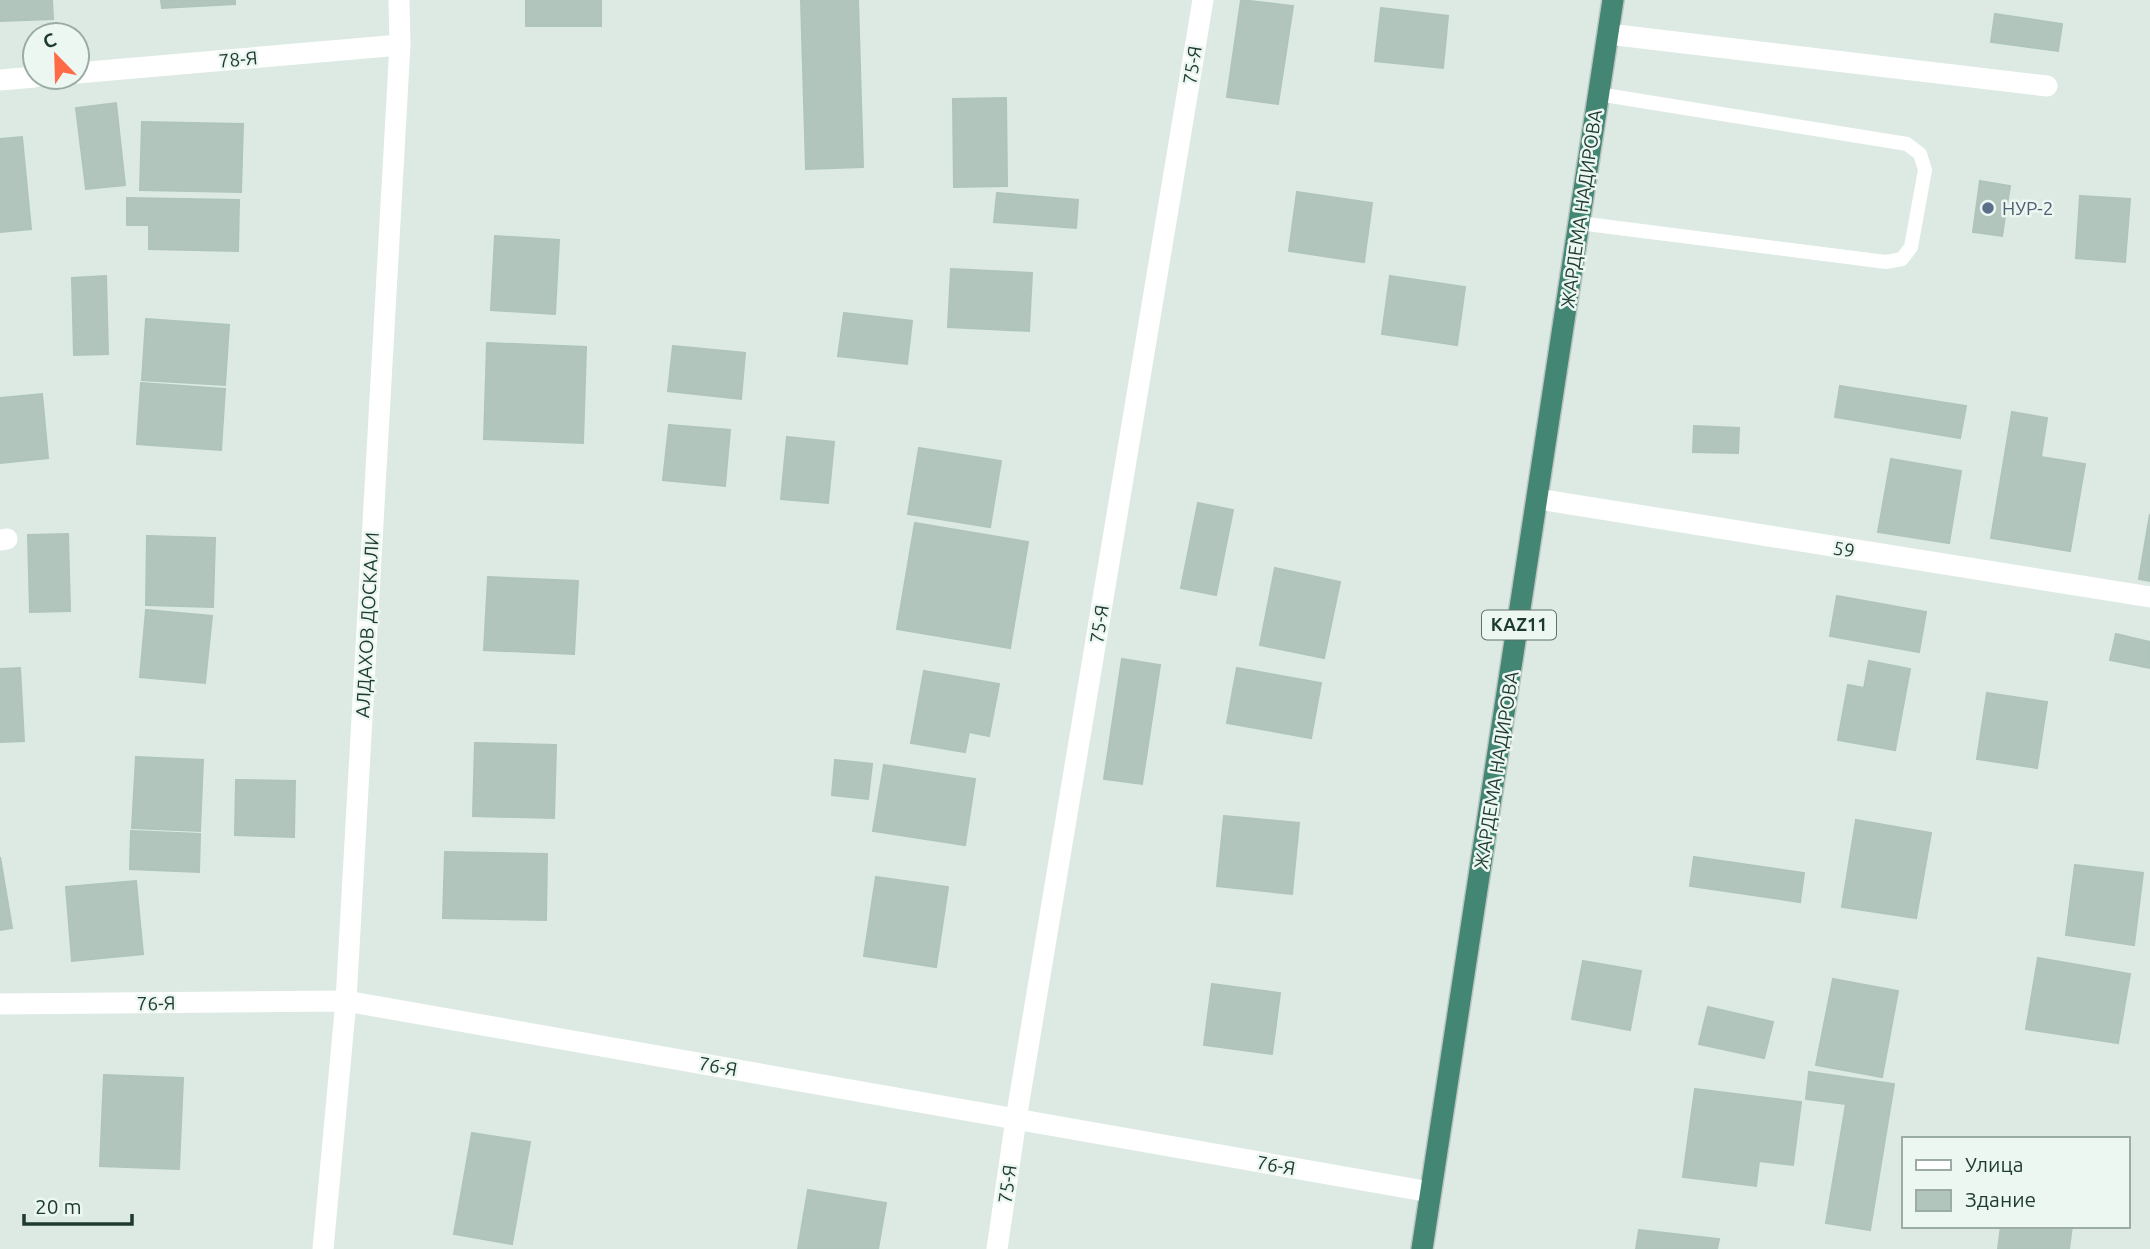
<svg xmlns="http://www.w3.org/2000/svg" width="2150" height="1249" font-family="Ubuntu,sans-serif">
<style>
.building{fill:#b2c5bc;stroke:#afc4ba;stroke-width:2}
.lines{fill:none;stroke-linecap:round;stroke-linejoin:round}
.trunk-casing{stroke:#bbc4c1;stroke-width:24}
.service{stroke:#fff;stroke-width:14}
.minor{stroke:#fff;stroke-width:21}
.trunk{stroke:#428673;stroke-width:21}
.service-dot{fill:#5c6f8a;stroke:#edf7f1;stroke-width:2.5}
.labels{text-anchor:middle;stroke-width:5;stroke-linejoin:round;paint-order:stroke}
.shield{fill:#edf7f1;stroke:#5b736b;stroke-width:2}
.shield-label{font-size:18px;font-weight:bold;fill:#1d3b31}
.street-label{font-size:19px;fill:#1d3b31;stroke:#edf7f1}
.service-label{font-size:19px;fill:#4e5e75;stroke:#edf7f1;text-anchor:start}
</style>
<rect width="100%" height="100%" fill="#dceae3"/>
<!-- building -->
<g class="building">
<polygon points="0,0 52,0 53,19 0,21"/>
<polygon points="161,0 235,0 235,4 162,8"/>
<rect x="526" y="0" width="75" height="26"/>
<polygon points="801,0 858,0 863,167 806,169"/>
<polygon points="1241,0 1293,6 1278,104 1227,97"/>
<polygon points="1381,8 1448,16 1443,68 1375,61"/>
<polygon points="1995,14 2062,24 2058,51 1991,42"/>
<polygon points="1006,98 1007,186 954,187 953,99"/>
<polygon points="116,103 125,185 86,189 76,108"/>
<polygon points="142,122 243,124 241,192 140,190"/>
<polygon points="22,137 31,229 0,232 0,139"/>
<polygon points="1980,181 2010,186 2002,236 1973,232"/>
<polygon points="1297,192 1372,203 1364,262 1289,251"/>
<polygon points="997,193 1078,200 1076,228 994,222"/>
<polygon points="2080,196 2130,199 2125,262 2076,258"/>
<polygon points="127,198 239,200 238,251 149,249 149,225 127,225"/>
<polygon points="495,236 559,240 555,314 491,310"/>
<polygon points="951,269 1032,273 1029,331 948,327"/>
<polygon points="106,276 108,354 74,355 72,278"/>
<polygon points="1390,276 1465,287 1457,345 1382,334"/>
<polygon points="844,313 912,321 907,364 838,356"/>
<polygon points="146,319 229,325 225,385 142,380"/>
<polygon points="487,343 586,347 583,443 484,439"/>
<polygon points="673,346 745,353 741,399 668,391"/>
<polygon points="141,383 225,389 221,450 137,444"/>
<polygon points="1840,386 1966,406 1960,438 1835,417"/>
<polygon points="42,394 48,458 0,463 0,398"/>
<polygon points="2012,412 2047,418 2041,457 2085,464 2070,551 1991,538"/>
<polygon points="669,425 730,430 725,486 663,480"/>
<polygon points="1694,426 1739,428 1738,453 1693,452"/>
<polygon points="787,437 834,442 828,503 781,499"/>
<polygon points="919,448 1001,461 990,527 908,514"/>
<polygon points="1891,459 1961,471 1949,543 1878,532"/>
<polygon points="1198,503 1233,510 1216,595 1181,588"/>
<polygon points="2150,514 2150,581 2139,579"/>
<polygon points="915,523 1028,542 1010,648 897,629"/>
<polygon points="68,534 70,611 30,612 28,535"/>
<polygon points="147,536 215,538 213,607 146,605"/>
<polygon points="1275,568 1340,582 1324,658 1260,645"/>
<polygon points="488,577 578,581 574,654 484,650"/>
<polygon points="1837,596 1926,612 1919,652 1830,636"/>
<polygon points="146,610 212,616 205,683 140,677"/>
<polygon points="2116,634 2150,642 2150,668 2110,660"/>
<polygon points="1122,659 1160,665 1142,784 1104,779"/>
<polygon points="1869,661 1910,669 1895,750 1838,740 1848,685 1864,688"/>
<polygon points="20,668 24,741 0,742 0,669"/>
<polygon points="1237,668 1321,683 1311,738 1227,723"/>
<polygon points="924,671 999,684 989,736 969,732 965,752 911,743"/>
<polygon points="1987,693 2047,702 2037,768 1977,759"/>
<polygon points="475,743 556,745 554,818 473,816"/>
<polygon points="136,757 203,760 200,831 132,828"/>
<polygon points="835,760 872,764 868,799 832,795"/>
<polygon points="884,765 975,779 965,845 873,831"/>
<polygon points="236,780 295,781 294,837 235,835"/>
<polygon points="1224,816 1299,823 1292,894 1217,886"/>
<polygon points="1856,820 1931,833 1916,918 1842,907"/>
<polygon points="131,831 200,834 199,872 130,869"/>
<polygon points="445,852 547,854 546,920 443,918"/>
<polygon points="0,857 12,928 0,930"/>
<polygon points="1694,857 1804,873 1800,902 1690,886"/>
<polygon points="2075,865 2143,873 2134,945 2066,935"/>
<polygon points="876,877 948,887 936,967 864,956"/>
<polygon points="136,881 143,954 72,961 66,887"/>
<polygon points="2038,958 2130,974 2118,1043 2026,1029"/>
<polygon points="1583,961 1641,971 1630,1030 1572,1019"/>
<polygon points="1833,979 1898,991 1882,1077 1816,1065"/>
<polygon points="1212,984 1280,993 1272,1054 1204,1045"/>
<polygon points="1708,1007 1773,1022 1764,1058 1699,1044"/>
<polygon points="1809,1072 1894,1084 1870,1230 1826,1223 1846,1104 1806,1099"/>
<polygon points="104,1075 183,1078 179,1169 100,1166"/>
<polygon points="1695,1089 1801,1102 1793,1165 1759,1161 1756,1186 1683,1177"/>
<polygon points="472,1133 530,1142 512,1244 454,1234"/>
<polygon points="808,1190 886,1203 878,1249 798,1249"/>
<polygon points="2001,1226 2072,1226 2069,1249 1998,1249"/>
<polygon points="1639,1230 1719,1239 1717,1249 1636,1249"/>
</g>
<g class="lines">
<!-- trunk casing -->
<g class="trunk-casing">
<polyline id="trunk" points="1422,1249 1613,0"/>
</g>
<!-- service -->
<polyline class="service" points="1579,223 1886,262 1902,259 1911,247 1925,170 1920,154 1907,144 1598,94"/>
<!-- minor -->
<g class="minor">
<polyline points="1608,34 2047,86"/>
<polyline points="77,73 400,45"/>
<polyline points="0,80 35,77"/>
<polyline points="1538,499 2150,597"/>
<polyline points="0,540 7,539"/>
<polyline points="0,1004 346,1001 1430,1192"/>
<polyline points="323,1249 346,1001 400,45 399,0"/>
<polyline points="997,1249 1016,1119 1203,0"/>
</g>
<!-- trunk -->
<use href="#trunk" class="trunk"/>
</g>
<!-- markers -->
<circle class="service-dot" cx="1988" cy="208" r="7"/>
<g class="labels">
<!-- shield labels -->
<rect class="shield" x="1482" y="610.5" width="74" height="29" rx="5"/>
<g class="shield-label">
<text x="1519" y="631">KAZ11</text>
</g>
<!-- street labels -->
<g class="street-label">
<text transform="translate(238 59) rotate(-5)" y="7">78-Я</text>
<text transform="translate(1192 65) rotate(-81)" y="7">75-Я</text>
<text transform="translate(1581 209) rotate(-82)" y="7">ЖАРДЕМА НАДИРОВА</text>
<text transform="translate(1844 549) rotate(9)" y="7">59</text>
<text transform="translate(1099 624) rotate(-81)" y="7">75-Я</text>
<text transform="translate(367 625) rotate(-87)" y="7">АЛДАХОВ ДОСКАЛИ</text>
<text transform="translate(1496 770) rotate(-81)" y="7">ЖАРДЕМА НАДИРОВА</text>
<text transform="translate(156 1003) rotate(-1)" y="7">76-Я</text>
<text transform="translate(718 1066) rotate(10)" y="7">76-Я</text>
<text transform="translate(1276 1165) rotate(10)" y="7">76-Я</text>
<text transform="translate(1007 1184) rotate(-82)" y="7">75-Я</text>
</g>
<!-- service labels -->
<g class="service-label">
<text x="2002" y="215">НУР-2</text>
</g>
</g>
<!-- legend -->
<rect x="1902" y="1137" width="228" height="91" fill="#edf7f1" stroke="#9aaca4" stroke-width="2"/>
<rect x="1916" y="1160" width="35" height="10" fill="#ffffff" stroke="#9aaca4" stroke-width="2"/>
<text x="1965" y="1172" font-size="21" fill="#1d3b31">Улица</text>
<rect x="1916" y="1190" width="35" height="21" fill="#b2c5bc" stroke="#9aaca4" stroke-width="2"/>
<text x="1965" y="1207" font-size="21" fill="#1d3b31">Здание</text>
<!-- north arrow -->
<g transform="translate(56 56) rotate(337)"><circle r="33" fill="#edf7f1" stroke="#9aaca4" stroke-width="2"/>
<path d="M0-5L12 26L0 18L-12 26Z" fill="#ff6b46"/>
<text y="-10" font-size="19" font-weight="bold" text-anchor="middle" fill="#1d3b31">С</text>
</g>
<!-- scale -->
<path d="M24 1214v10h108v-10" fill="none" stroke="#1d3b31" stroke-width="3.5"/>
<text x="35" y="1214" font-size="21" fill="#1d3b31" stroke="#edf7f1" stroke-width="5" paint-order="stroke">20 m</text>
</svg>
